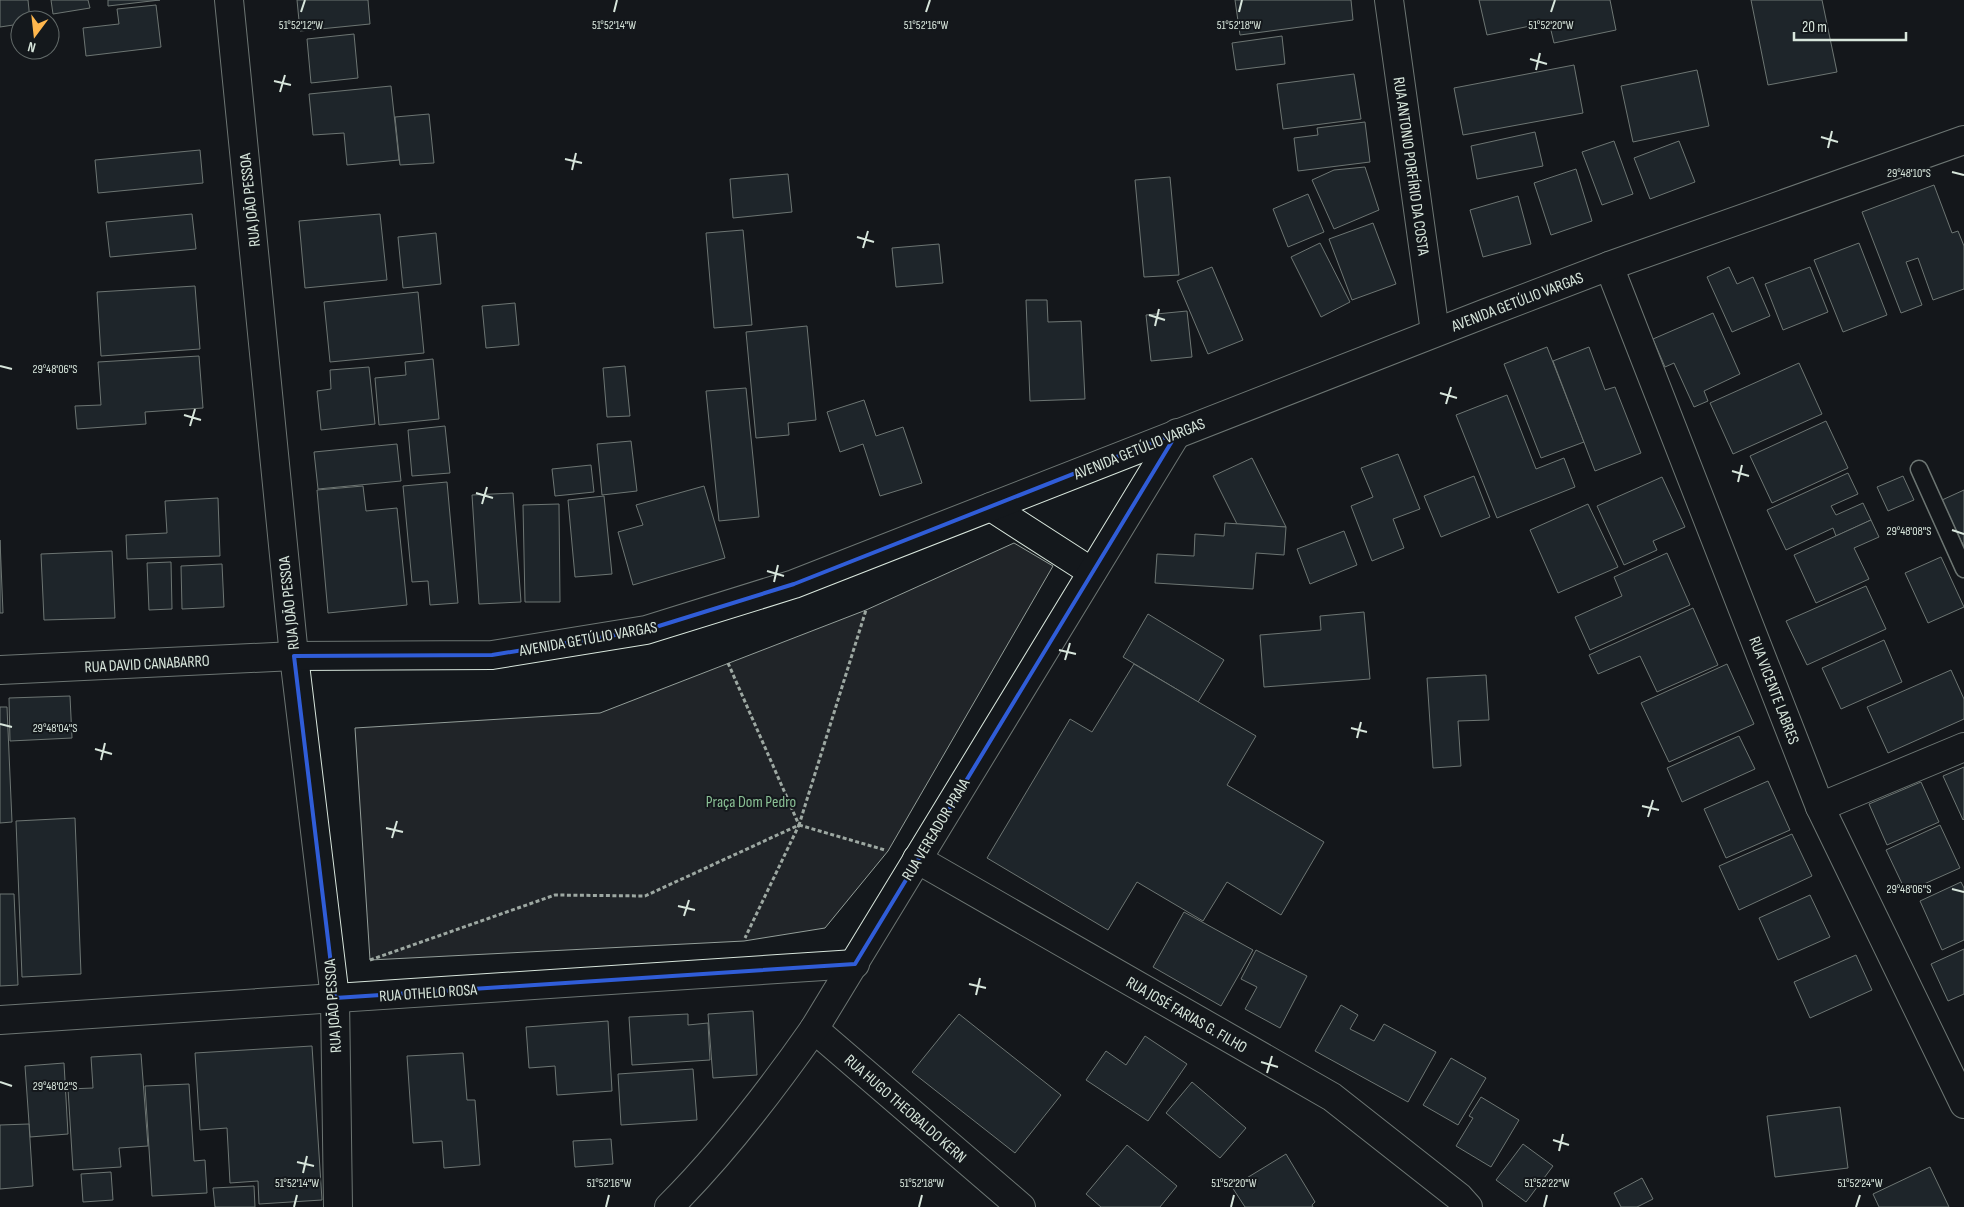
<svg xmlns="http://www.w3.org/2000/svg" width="1964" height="1207" font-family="'Sofia Sans Condensed',sans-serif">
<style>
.green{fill:#202428;stroke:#939e99}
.building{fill:#2c363c;stroke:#d8e6dc}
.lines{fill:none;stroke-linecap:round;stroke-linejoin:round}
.service-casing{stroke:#d8e6dc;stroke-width:19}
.minor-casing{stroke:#d8e6dc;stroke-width:30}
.path{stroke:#9da8a2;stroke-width:3;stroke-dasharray:4 2.5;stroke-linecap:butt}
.service{stroke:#14181c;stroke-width:16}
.minor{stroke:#14181c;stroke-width:28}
.marked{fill:none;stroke:#305dd8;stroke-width:4;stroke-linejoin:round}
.ticks{fill:none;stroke:#d8e6dc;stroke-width:2}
.labels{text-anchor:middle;stroke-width:4;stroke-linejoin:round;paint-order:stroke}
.street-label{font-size:16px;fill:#d8e6dc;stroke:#14181c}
.park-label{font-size:16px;fill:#8ac095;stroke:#14181c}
.ticks-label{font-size:12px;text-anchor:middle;fill:#d8e6dc;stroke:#14181c;stroke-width:4;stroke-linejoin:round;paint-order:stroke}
</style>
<rect width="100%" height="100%" fill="#14181c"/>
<!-- green -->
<polygon class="green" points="1014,543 1053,566 888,851 825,928 744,941 370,960 355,728 600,713 866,610"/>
<!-- building -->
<g class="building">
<polygon points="0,0 28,0 30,20 20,20 20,24 0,27"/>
<polygon points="51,0 88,0 90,8 53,14"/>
<polygon points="108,0 160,0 108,6"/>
<polygon points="297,0 368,0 370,24 300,31"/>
<polygon points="1235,0 1351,0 1353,20 1240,35"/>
<polygon points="1479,0 1610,0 1616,30 1554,43 1549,22 1487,35"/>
<polygon points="1751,0 1822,0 1837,72 1768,85"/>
<polygon points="156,5 161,47 86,56 83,28 119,24 117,9"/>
<polygon points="354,34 358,78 311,83 307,39"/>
<polygon points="1282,36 1285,64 1236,70 1232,43"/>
<polygon points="1574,65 1583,113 1463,135 1454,88"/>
<polygon points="1697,70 1709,126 1633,142 1621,86"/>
<polygon points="1354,74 1361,119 1283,129 1277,84"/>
<polygon points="391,86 399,160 347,165 344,133 313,135 309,94"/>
<polygon points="429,114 434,163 400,165 395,117"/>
<polygon points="1365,122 1370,162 1298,171 1294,138 1318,135 1317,128"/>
<polygon points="1535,132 1543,166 1477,179 1471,146"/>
<polygon points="1614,141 1633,194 1602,205 1582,152"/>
<polygon points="1679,141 1695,182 1650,199 1634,158"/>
<polygon points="200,150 203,183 98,193 95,160"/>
<polygon points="1365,167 1379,210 1334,229 1312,180 1334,170"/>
<polygon points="1576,169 1592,221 1551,235 1534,183"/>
<polygon points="788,174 792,212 733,218 730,179"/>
<polygon points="1170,177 1179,275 1144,277 1135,180"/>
<polygon points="1934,185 1952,233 1958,231 1964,246 1964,289 1933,300 1918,258 1906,262 1922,305 1901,313 1862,212"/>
<polygon points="1308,194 1324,232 1288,247 1273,209"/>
<polygon points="1518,196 1531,244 1483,257 1470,210"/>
<polygon points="192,214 196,249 110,257 106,222"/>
<polygon points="380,214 387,280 305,288 299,221"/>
<polygon points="1373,223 1396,284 1352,300 1329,239"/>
<polygon points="743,230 752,325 714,328 706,233"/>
<polygon points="436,233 441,284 403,288 398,237"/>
<polygon points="1320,243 1350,302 1321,317 1291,257"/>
<polygon points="1859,243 1887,315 1843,332 1814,260"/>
<polygon points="939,244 943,283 896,287 892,248"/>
<polygon points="1212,267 1243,340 1208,354 1177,281"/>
<polygon points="1729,267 1737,284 1753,277 1770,316 1732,332 1707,277"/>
<polygon points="1810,267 1828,312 1783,330 1765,284"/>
<polygon points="195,286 200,349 101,356 97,292"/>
<polygon points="418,292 424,353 330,362 324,302"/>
<polygon points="1026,300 1047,300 1048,322 1081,321 1085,399 1030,401"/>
<polygon points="515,303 519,345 486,348 482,306"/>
<polygon points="1187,311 1192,357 1151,361 1146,315"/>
<polygon points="1713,313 1740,374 1704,391 1708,401 1694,407 1674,363 1665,367 1653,339"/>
<polygon points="807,326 816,420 788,423 789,435 756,438 746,332"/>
<polygon points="1547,347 1584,442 1541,458 1504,364"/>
<polygon points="1589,347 1605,390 1615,387 1641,453 1595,471 1553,361"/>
<polygon points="199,356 203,408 145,412 146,424 77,429 75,406 101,405 98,362"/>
<polygon points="433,359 439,419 379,425 375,378 406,375 405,362"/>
<polygon points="1799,363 1822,414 1733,454 1710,403"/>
<polygon points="625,366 630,416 607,417 603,368"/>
<polygon points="369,367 375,424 321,430 317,391 331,389 330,370"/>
<polygon points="746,388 759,517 719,521 706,391"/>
<polygon points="1507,395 1536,469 1564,458 1575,487 1497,518 1456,415"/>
<polygon points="864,400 876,436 903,427 922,483 880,496 863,444 840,452 827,412"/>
<polygon points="1826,421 1848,468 1772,503 1750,456"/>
<polygon points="445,426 450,473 412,476 408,430"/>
<polygon points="631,441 637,491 602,495 597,444"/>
<polygon points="397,444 401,481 318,489 314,452"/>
<polygon points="1398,454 1420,509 1393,519 1404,548 1372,561 1351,506 1373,497 1361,468"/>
<polygon points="1252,458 1286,527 1237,524 1213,476"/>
<polygon points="591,465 594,492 555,496 552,469"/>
<polygon points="1848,473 1858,494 1831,506 1836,515 1863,503 1871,520 1836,536 1833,528 1786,550 1767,510"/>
<polygon points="1474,476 1490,517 1441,537 1424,496"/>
<polygon points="1903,476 1914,500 1888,511 1877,487"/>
<polygon points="1662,477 1685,527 1653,541 1657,550 1624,565 1597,506"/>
<polygon points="447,482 458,603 430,605 428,581 412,582 403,486"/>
<polygon points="363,486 366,511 397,508 407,605 328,613 317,490"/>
<polygon points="704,486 725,558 633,585 618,532 643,525 636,505"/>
<polygon points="1964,490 1964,547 1942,500"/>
<polygon points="513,493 521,602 479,604 472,495"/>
<polygon points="604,496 612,574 575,577 568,500"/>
<polygon points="218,498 220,556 127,559 126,535 167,533 165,501"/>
<polygon points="559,504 560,602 525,602 523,505"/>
<polygon points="1588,504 1618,567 1558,593 1530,530"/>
<polygon points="1871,520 1879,537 1854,548 1869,579 1816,603 1794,555"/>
<polygon points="1225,523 1286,527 1284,555 1256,553 1253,589 1155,583 1157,554 1194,556 1195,534 1224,536"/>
<polygon points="1344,531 1357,565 1310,584 1297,549"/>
<polygon points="0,540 3,613 0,613"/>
<polygon points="112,551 115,618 44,620 41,554"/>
<polygon points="1667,553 1690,605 1590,650 1575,617 1622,596 1614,577"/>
<polygon points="1941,557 1964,607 1928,623 1905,573"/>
<polygon points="171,562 172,609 149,610 147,563"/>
<polygon points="222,564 224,607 182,609 181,566"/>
<polygon points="1866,586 1886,629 1807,665 1786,621"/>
<polygon points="1693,608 1718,665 1657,692 1640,656 1598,674 1589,655"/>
<polygon points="1364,612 1370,679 1264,687 1260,635 1321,630 1320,616"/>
<polygon points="1148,614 1224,660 1198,702 1123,657"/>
<polygon points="1884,640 1902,682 1841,709 1822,668"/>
<polygon points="1134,664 1256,736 1227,785 1324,842 1281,915 1227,882 1203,921 1137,882 1108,930 987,858 1070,719 1092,732"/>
<polygon points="1727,664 1754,724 1669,762 1641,703"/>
<polygon points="1951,670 1964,699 1964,719 1888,753 1867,707"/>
<polygon points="1486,675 1489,720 1458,721 1461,766 1433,768 1427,678"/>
<polygon points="70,696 72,738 10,741 9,698"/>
<polygon points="0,707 7,707 12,822 0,823"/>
<polygon points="1739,736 1755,769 1682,802 1667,768"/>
<polygon points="1964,767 1964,819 1963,820 1943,776"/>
<polygon points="1768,781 1790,830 1726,858 1704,809"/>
<polygon points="1921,782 1939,822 1887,845 1869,804"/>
<polygon points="75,818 81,974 22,977 16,821"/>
<polygon points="1940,825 1960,868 1906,892 1886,850"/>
<polygon points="1792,834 1812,876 1739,910 1719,866"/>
<polygon points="1961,882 1964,888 1964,940 1942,950 1920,901"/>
<polygon points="0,894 14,894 18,985 0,986"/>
<polygon points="1810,895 1830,937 1778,960 1759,918"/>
<polygon points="1184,912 1253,950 1221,1006 1153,967"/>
<polygon points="1964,949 1964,994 1948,1001 1931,964"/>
<polygon points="1256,950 1307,976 1280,1028 1245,1009 1257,987 1241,979"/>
<polygon points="1856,955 1872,990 1810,1018 1794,982"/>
<polygon points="1341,1005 1358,1015 1350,1029 1374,1041 1384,1024 1436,1052 1408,1102 1315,1051"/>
<polygon points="753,1011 757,1075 713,1078 708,1014"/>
<polygon points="688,1014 688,1025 708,1023 710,1060 632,1065 629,1017"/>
<polygon points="959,1014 1061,1095 1015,1153 912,1072"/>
<polygon points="608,1021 612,1091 557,1095 555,1066 529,1068 526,1027"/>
<polygon points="1145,1036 1187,1064 1148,1121 1086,1080 1106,1051 1126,1065"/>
<polygon points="312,1046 322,1200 259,1204 258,1181 230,1183 227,1128 200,1130 195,1053"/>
<polygon points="463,1053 467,1100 475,1100 480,1165 444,1168 442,1141 413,1143 407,1056"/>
<polygon points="141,1054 148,1146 119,1148 121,1167 73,1170 68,1089 93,1088 91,1057"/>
<polygon points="1451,1058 1486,1078 1458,1125 1423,1105"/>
<polygon points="64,1063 68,1134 30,1137 25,1066"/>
<polygon points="693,1069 697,1120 621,1125 618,1074"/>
<polygon points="1192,1082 1246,1128 1220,1158 1166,1113"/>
<polygon points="189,1084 194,1161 205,1160 207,1193 152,1196 145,1086"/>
<polygon points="1481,1097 1519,1120 1491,1167 1456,1146 1473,1118 1469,1116"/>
<polygon points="1840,1107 1848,1168 1775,1177 1767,1116"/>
<polygon points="29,1124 33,1186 0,1189 0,1125"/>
<polygon points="611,1139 613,1164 575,1167 573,1141"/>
<polygon points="1523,1144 1553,1166 1526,1202 1496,1180"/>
<polygon points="1127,1145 1177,1186 1160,1207 1101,1207 1086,1194"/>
<polygon points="1286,1154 1315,1202 1312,1205 1313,1207 1245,1207 1232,1187"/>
<polygon points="1930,1167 1949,1207 1879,1207 1873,1194"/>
<polygon points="111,1172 113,1200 83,1202 81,1174"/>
<polygon points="1642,1178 1653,1199 1637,1207 1621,1207 1614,1193"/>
<polygon points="254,1186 255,1207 215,1207 213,1188"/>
</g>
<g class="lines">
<!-- service casing -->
<g class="service-casing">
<polyline id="service" points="1919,469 1964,569"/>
</g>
<!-- minor casing -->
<g class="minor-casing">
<g id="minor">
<polyline points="229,0 294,656 335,998 338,1207"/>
<polyline points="1389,0 1435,332"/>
<polyline points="1609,266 1820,807 1964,1104"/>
<polyline points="991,507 1092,572"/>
<polyline points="0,670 294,656 492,655 646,630 794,584 1486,313 1609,266 1964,140"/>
<polyline points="1820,807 1964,747"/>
<polyline points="917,859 1332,1097 1459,1197 1468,1207"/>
<polyline points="0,1020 855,964"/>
<polyline points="814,1029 1021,1207"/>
<path d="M669,1207C723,1153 770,1092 814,1029L1177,433"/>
</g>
</g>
<!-- path -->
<g class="path">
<polyline points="728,663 799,825 745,938"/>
<polyline points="799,825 885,850"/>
<polyline points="370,960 555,895 645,896 799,825 866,610"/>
</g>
<!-- service -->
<use href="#service" class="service"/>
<!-- minor -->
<use href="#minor" class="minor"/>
</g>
<!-- marked area -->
<path d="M0 0H1964V1207H0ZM1177,433L855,964L335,998L294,656L492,655L646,630L794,584Z" fill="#14181c" fill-opacity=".55" fill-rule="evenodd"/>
<path class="marked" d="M1177,433L855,964L335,998L294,656L492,655L646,630L794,584Z"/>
<!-- ticks -->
<path class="ticks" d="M301,12L305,0M614,12L617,0M926,12L930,0M1239,12L1242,0M1551,12L1555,0M1530,59L1547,64M1536,70L1540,53M274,81L291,85M280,92L285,75M1821,137L1838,142M1828,148L1832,131M565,159L582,163M572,170L576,153M1952,172L1964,175M857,237L874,242M863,248L868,231M1149,315L1165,320M1155,326L1159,309M0,366L12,369M1440,393L1457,398M1446,404L1451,387M184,415L201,420M190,426L195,409M1732,471L1749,476M1738,482L1742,465M476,493L493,498M482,504L487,487M1952,530L1964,534M767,571L784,576M774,582L778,565M1059,650L1076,654M1065,660L1070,643M0,724L12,727M1351,728L1367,732M1357,738L1361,722M95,749L112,754M101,760L105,743M1642,806L1659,810M1648,817L1653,800M386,828L403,832M392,838L397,821M1952,889L1964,892M678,906L695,910M684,916L689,900M969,984L986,988M976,995L980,978M1261,1062L1278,1067M1267,1073L1272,1056M0,1082L12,1086M1553,1140L1569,1145M1559,1151L1563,1134M297,1162L314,1166M303,1173L307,1156M294,1207L297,1195M606,1207L609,1195M919,1207L922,1195M1231,1207L1234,1195M1544,1207L1547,1195M1856,1207L1860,1195"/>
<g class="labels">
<!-- street labels -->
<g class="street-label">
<text transform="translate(1412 166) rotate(82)" y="6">RUA ANTONIO PORFÍRIO DA COSTA</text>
<text transform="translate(249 200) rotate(-96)" y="6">RUA JOÃO PESSOA</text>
<text transform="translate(1517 301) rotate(-21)" y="6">AVENIDA GETÚLIO VARGAS</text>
<text transform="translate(1139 448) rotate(-22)" y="6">AVENIDA GETÚLIO VARGAS</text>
<text transform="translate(288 603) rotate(-96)" y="6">RUA JOÃO PESSOA</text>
<text transform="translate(588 638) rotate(-10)" y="6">AVENIDA GETÚLIO VARGAS</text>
<text transform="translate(147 663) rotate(-3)" y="6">RUA DAVID CANABARRO</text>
<text transform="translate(1775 690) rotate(69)" y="6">RUA VICENTE LABRES</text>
<text transform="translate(935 829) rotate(-59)" y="6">RUA VEREADOR PRAIA</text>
<text transform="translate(428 992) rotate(-4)" y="6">RUA OTHELO ROSA</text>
<text transform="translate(332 1006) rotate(-94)" y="6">RUA JOÃO PESSOA</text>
<text transform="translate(1187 1014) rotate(30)" y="6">RUA JOSÉ FARIAS G. FILHO</text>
<text transform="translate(906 1108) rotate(41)" y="6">RUA HUGO THEOBALDO KERN</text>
</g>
<!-- park labels -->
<g class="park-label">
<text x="751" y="807">Praça Dom Pedro</text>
</g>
</g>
<g class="ticks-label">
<text x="301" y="29">51°52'12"W</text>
<text x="614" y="29">51°52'14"W</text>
<text x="926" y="29">51°52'16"W</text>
<text x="1239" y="29">51°52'18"W</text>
<text x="1551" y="29">51°52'20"W</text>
<text x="1909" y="177">29°48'10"S</text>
<text x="55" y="373">29°48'06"S</text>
<text x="1909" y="535">29°48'08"S</text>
<text x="55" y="732">29°48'04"S</text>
<text x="1909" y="893">29°48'06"S</text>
<text x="55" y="1090">29°48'02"S</text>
<text x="297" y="1187">51°52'14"W</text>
<text x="609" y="1187">51°52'16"W</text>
<text x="922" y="1187">51°52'18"W</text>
<text x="1234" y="1187">51°52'20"W</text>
<text x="1547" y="1187">51°52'22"W</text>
<text x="1860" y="1187">51°52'24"W</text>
</g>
<!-- north arrow -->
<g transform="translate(35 35) rotate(195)"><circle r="24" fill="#14181c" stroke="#626a69"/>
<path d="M0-4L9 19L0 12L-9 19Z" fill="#ffb74d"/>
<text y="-8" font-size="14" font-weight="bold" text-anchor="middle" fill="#d8e6dc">N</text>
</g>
<!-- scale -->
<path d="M1794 32v8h112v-8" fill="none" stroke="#d8e6dc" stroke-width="2.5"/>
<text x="1802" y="32" font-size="15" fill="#d8e6dc" stroke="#14181c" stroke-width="4" paint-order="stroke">20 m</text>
</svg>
